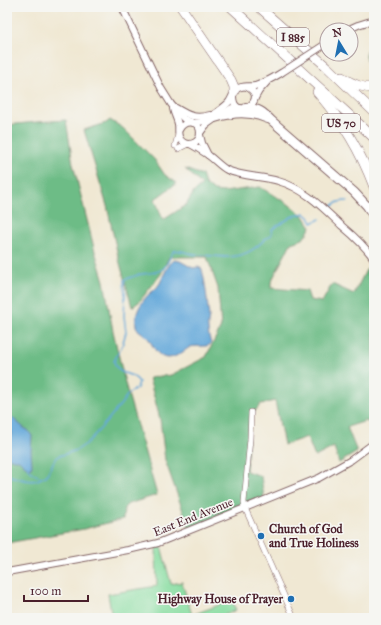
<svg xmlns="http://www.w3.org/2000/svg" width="381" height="625" font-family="'IM FELL Great Primer',serif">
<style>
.green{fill:#87dda0;stroke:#687e66}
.forest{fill:#6dbc86;stroke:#5c6e58}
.water{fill:#65a9da;stroke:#586482}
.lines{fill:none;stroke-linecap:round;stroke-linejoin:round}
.stream{stroke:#65a9da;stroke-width:1.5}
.minor-casing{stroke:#846566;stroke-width:6}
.tertiary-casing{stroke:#846566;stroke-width:8}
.trunk-casing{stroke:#846566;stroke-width:10}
.motorway-casing{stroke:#846566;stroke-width:10}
.minor{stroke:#fff;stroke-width:5}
.tertiary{stroke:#fff;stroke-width:6}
.trunk{stroke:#fff;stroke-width:8}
.motorway{stroke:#fff;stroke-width:9}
.tertiary-bridge-casing{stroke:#846566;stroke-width:8;stroke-linecap:butt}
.tertiary-bridge{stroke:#fff;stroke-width:6}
.poi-dot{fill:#1f6fb2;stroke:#f6f6f2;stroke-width:1.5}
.labels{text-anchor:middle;stroke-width:3.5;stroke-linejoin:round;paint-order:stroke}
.shield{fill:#f6f6f2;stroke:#7e6067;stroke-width:1}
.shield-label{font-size:11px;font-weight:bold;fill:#4a1f2b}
.street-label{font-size:12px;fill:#4a1f2b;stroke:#f6f6f2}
.poi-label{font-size:12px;font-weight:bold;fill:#4a1f2b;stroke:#f6f6f2;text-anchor:start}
</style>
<rect width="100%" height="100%" fill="#f6f6f2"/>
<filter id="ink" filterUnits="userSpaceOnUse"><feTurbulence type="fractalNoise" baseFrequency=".025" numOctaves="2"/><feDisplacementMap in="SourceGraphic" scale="8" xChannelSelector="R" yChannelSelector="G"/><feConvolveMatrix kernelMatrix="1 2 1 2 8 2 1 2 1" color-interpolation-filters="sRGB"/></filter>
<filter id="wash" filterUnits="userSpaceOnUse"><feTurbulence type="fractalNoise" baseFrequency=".012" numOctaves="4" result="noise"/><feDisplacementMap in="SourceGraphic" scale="16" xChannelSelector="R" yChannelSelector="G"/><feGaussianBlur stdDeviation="0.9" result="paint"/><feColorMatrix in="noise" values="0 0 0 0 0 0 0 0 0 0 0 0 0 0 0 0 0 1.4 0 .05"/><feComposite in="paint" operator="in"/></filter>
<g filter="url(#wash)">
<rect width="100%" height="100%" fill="#f0e8d3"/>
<!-- green -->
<polygon class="green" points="161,546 171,584 182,582 192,615 232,600 236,610 217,618 109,618 111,612 108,594 157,586 156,548"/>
<!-- forest -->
<g class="forest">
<path d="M374,42V72C366,60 361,52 374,42Z"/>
<polygon points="66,120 73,164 94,248 104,281 113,331 125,383 157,495 128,504 124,508 123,519 84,529 7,543 7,125 36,122"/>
<polygon points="110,120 123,128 154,159 165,175 177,183 155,199 163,220 186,205 194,192 202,185 185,169 202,175 205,184 214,191 224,192 260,187 287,203 304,216 311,227 303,239 291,243 271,282 271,288 307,291 310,300 322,302 332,284 354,294 366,270 372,265 374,273 374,426 366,421 347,427 357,452 339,463 334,447 315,457 307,437 284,445 275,401 261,404 250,417 246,471 261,476 264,498 189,528 165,460 160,419 149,378 171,375 206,357 221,327 218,288 207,257 169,257 161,274 139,302 132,307 118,256 107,206 84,130 106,123"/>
</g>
<!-- water -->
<g class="water">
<path d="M174,260L180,261L193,268L198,267L202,269C206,285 207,301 209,316C209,320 207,325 208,329C208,334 210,339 211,344C205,348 197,345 190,347C177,356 165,366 154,348C151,344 150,340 147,337C140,330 134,331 136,318C137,309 143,300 149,294C153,291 157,288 160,283C164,275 167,265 174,260Z"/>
<path d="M11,418H13L24,428L28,430L32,436L31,451L32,465L31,468H29L25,466L19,460C14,460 10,460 7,456V437V439H10L12,434L11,431H8L7,433V420Z"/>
</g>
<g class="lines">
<!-- stream -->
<g class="stream">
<path d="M330,208C337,202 339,201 348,201"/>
<path d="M28,467C31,473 36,476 42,477"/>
<path d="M7,475C14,477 30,483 37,480C40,479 43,477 46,476L55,459L59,456L77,450L86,444L102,427L121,404L128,394L137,388L139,382C132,370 118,378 114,361L122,346L126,332L124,316L125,295L124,282V280C130,278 136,275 142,274C148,273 157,273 163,269C168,265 171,253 174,251C178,249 185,252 189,253C197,255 206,255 214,256C218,256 222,257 226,257C240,257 253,251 262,242C267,236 274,237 272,229L293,216L299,215L304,213L309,217L312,223L320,219"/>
</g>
</g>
</g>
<g filter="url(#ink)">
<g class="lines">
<!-- minor casing -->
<g class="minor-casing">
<g id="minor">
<polyline points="175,146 178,135"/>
<polyline points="178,149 188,144"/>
<polyline points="251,412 250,439 244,502 245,508 294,618"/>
<polyline points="85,618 85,617"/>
</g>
</g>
<!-- tertiary casing -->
<g class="tertiary-casing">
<g id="tertiary">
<polyline points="122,7 161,88 171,104 179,114 184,119 191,122"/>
<polyline points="347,30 358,25 374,20"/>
<path d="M233,96C233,123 271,99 247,87"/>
<polyline points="255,98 259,91 267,82"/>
<path d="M176,108C189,116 195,119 210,115"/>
<path d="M173,109C174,114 177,119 178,124C179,129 177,134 180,139C186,148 200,144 200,133C200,120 184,119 179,130"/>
<polyline points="221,115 232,108 240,108"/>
<path d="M194,123C198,123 201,122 204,121C208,119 226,106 229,102C232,98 233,92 237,89C242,85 249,87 255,86C265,83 273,78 281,73"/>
<polyline points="200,133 206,125 213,120"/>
<polyline points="200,135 202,143 208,155"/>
<path d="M190,144C196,147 202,151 208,155C215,160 220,166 227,170C243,177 262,176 278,181C304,188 323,208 342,226C354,236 365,246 374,259"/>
<polyline points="7,572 128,550 158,543 319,478 351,460 374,443"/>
</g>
</g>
<!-- trunk casing -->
<g class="trunk-casing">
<g id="trunk">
<path d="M246,108C259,108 263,112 272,121L354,192L367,206L374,217"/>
<path d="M215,118C234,112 249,111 268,119"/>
</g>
</g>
<!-- motorway casing -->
<g class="motorway-casing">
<g id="motorway">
<polyline points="181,7 231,80 234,87 234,92"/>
<polyline points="231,7 356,121 374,138"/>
<polyline points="259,7 327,67 374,112"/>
<path d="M342,77C352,84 362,88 374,88"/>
<path d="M317,92C343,122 360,150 374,187"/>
</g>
</g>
<!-- minor -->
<use href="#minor" class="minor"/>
<!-- tertiary -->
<use href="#tertiary" class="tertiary"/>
<!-- trunk -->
<use href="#trunk" class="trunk"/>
<!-- motorway -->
<use href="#motorway" class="motorway"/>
<!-- tertiary-bridge casing -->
<g class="tertiary-bridge-casing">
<polyline id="tertiary-bridge" points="281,73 324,45"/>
</g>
<!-- tertiary-bridge -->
<use href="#tertiary-bridge" class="tertiary-bridge"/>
</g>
</g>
<!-- markers -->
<g class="poi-dot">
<circle cx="261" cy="536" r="4"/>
<circle cx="291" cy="599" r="4"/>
</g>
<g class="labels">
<!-- shield labels -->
<g class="shield">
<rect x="277" y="28" width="32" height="18" rx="3"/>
<rect x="322" y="114" width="38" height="18" rx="3"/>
</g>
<g class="shield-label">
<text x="293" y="41">I 885</text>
<text x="341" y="127">US 70</text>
</g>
<!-- street labels -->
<g class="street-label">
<text transform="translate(193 517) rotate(-22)" y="4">East End Avenue</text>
</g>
<!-- poi labels -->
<g class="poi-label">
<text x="269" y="533">Church of God<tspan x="269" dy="14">and True Holiness</tspan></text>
<text x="283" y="603" text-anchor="end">Highway House of Prayer</text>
</g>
</g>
<!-- margin -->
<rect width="381" height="625" fill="none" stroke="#f6f6f2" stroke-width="24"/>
<!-- north arrow -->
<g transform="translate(339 42) rotate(350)"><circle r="19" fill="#f6f6f2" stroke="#b1a0a2"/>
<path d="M0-3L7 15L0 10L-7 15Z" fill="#1f6fb2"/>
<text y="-6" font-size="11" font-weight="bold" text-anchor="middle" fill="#4a1f2b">N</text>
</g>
<!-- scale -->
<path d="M24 595v6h64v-6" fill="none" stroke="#4a1f2b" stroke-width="2"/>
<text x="30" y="595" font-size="12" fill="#4a1f2b" stroke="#f6f6f2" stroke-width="3" paint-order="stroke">100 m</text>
</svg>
